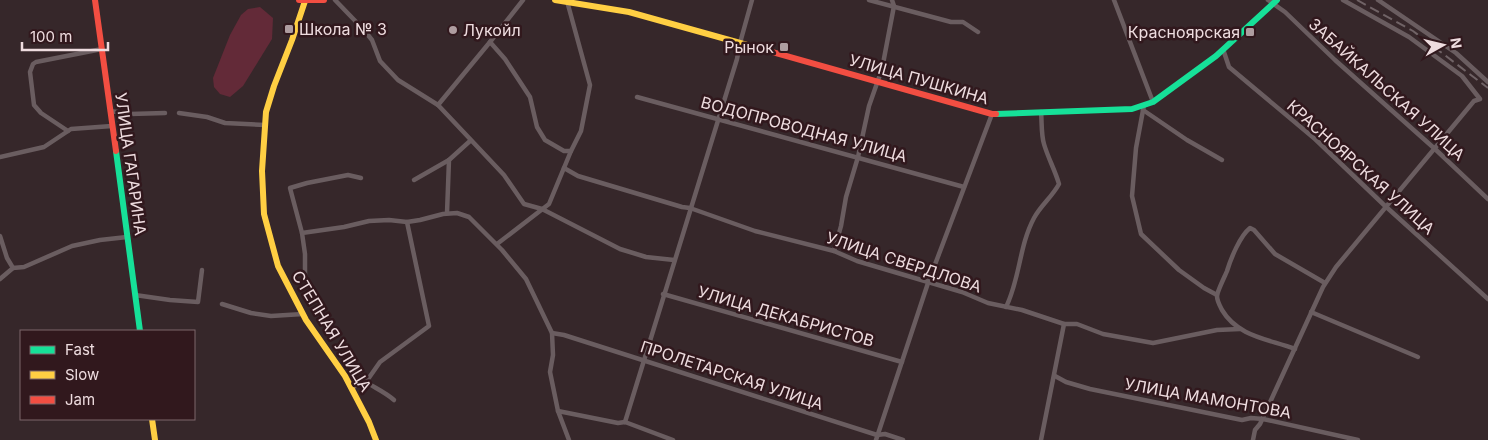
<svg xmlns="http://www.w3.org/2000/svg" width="1488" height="440" font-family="Inter,sans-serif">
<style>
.green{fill:#632a38}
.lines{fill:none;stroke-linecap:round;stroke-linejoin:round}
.street{stroke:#6a5d60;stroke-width:4.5}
.fast{stroke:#16e098;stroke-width:6}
.slow{stroke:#ffcf43;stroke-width:6}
.jam{stroke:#f24e42;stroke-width:6}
.rail{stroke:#706366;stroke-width:2;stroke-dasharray:10 5;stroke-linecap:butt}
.poi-dot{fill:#ae9da0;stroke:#31181d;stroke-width:2}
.labels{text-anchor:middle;stroke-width:5;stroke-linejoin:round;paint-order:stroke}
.poi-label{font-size:16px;fill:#eedcdf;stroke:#31181d;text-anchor:start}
.street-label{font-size:16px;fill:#eedcdf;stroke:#31181d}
</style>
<rect width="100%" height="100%" fill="#36272a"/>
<!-- green -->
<polygon class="green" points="260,7 273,18 272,39 243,86 230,97 220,94 214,87 213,78 230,35 241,15 248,9"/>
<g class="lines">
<!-- street -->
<g class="street">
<polyline points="335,0 364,30 372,40 380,61 398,80 438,105 504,175 524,204 542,209 620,249 646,257 674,260"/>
<polyline points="869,0 951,22 963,22 978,32"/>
<polyline points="1114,0 1153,102"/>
<polyline points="1268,0 1285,12 1335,60 1435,149 1488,199"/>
<polyline points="1378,0 1456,53 1488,82"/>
<polyline points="490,42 505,59 530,97 537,127 545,140 564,151 571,151"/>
<polyline points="1223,49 1229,67 1315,139 1383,204 1488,299"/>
<polyline points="637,97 964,187"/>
<polyline points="438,105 490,42 523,0"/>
<polyline points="1144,105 1136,148 1132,196 1141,234 1179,270 1204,288 1217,295"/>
<polyline points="1143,110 1187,140 1222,160"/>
<polyline points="110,111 130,114 165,113"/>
<polyline points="179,113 207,117 225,123 265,125"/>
<polyline points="68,131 41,113 34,105 30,72 33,64 36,62 102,49"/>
<polyline points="0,157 44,147 71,129 112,126"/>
<polyline points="564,168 578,176 682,207 690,208 755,231 834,251 857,261 962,292 988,303 1022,310 1064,324 1077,324 1103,334 1153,343 1217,330 1240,329"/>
<polyline points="414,180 449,160"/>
<polyline points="447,213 449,160 470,141"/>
<polyline points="302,233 290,188 307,183 348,175 361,178"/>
<polyline points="0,236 7,258 13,268"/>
<polyline points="497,244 549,204 571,151 581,131 590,85 567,1"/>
<polyline points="834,251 841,226 846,197 858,157 869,106 882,69 894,6 892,0"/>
<polyline points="305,276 305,254 302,233 344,227 369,221 389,220 407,222 420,220 443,214 457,213 469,217 502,250 526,279 552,333 553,355 550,372 558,411 569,440"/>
<polyline points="0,279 13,268 24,267 72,246 100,240 127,237"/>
<polyline points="663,294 902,362"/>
<polyline points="135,295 170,300 198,302 202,270"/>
<polyline points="222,304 251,313 271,316 303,314"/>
<path d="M1006,307C1020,279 1019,246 1034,218C1041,205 1052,197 1059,184C1055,170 1048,158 1044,144C1041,134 1042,122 1041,112"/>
<polyline points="1311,312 1418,357"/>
<polyline points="552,333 564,335 877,435 885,434 903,440"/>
<path d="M1295,349C1269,339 1238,337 1222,310C1220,306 1217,301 1217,296C1217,292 1225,276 1227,271C1231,258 1240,236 1250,228L1254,230L1275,254L1325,283"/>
<polyline points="1055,376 1066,382 1090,389 1242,420 1251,418 1263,419 1358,440"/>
<path d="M366,382C375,388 385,392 394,400"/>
<polyline points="351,388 366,382 380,362 429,326 407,222"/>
<polyline points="558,411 618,423 625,422 673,440"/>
<polyline points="625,422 737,59 740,43 752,0"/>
<polyline points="876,440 928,283 992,114"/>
<polyline points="1041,440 1064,324"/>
<polyline points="1253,440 1255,430 1260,424 1323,287 1336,267 1474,101 1480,99 1462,76 1409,37 1343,0"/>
</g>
<!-- fast -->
<g class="fast">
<polyline points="996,114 1132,109 1153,102 1216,56 1277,0"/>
<polyline points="116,151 140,331"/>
</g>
<!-- slow -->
<g class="slow">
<polyline points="555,0 629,12 758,48"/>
<polyline points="305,1 292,40 274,86 266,112 262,171 264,214 278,266 306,320 345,376 369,422 376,440"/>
<polyline points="152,419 155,440"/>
</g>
<!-- jam -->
<g class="jam">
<polyline points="95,0 116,151"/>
<polyline points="299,0 324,0"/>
<polyline points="758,48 992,114 996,114"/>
</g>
<!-- rail -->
<polyline class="rail" points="1357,0 1413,31 1488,88"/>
</g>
<!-- markers -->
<g class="poi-dot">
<rect x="284" y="24" width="10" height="10" rx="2.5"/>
<circle cx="453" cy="30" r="5"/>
<rect x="1245" y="27" width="10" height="10" rx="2.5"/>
<rect x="779" y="42" width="10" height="10" rx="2.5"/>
</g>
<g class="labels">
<!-- poi labels -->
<g class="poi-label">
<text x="299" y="35">Школа № 3</text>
<text x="463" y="36">Лукойл</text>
<text x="1240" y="38" text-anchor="end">Красноярская</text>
<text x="774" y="53" text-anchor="end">Рынок</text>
</g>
<!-- street labels -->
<g class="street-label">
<text transform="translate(919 79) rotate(16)" y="6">УЛИЦА ПУШКИНА</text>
<text transform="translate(1387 89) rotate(42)" y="6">ЗАБАЙКАЛЬСКАЯ УЛИЦА</text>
<text transform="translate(804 129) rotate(15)" y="6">ВОДОПРОВОДНАЯ УЛИЦА</text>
<text transform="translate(131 164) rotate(82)" y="6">УЛИЦА ГАГАРИНА</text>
<text transform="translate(1361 167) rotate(42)" y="6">КРАСНОЯРСКАЯ УЛИЦА</text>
<text transform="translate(904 262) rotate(18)" y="6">УЛИЦА СВЕРДЛОВА</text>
<text transform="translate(786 316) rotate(16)" y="6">УЛИЦА ДЕКАБРИСТОВ</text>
<text transform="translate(332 331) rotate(59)" y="6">СТЕПНАЯ УЛИЦА</text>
<text transform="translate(732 375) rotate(18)" y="6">ПРОЛЕТАРСКАЯ УЛИЦА</text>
<text transform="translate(1208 398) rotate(10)" y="6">УЛИЦА МАМОНТОВА</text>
</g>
</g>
<!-- legend -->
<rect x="20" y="330" width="175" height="90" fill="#31181d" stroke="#7d666b"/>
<rect x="30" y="346" width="25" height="8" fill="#16e098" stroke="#7d666b"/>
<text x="65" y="355" font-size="15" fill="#eedcdf">Fast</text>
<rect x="30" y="371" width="25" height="8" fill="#ffcf43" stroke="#7d666b"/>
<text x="65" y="380" font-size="15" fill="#eedcdf">Slow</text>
<rect x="30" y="396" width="25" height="8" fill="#f24e42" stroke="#7d666b"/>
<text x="65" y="405" font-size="15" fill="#eedcdf">Jam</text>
<!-- north arrow -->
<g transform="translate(1443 45) rotate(82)" stroke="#31181d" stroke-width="4" paint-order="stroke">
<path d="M0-4L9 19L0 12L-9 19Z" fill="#eedcdf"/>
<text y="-8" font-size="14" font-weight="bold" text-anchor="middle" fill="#eedcdf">N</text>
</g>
<!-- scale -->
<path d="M22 42v8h86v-8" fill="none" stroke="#eedcdf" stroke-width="2.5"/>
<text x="30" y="42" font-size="15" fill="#eedcdf" stroke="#31181d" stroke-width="4" paint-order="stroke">100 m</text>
</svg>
